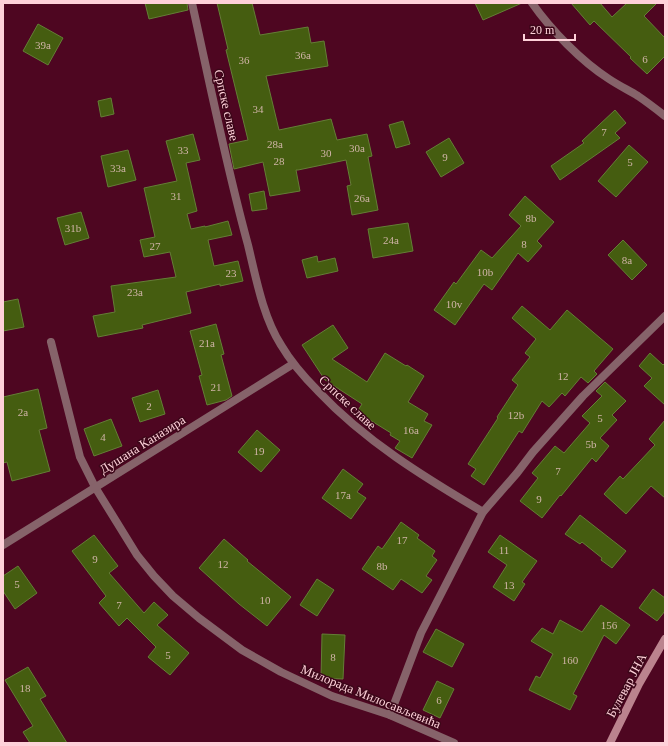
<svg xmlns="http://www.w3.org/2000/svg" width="668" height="746" font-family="'Times New Roman',serif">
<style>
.building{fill:#455d10;stroke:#647e36}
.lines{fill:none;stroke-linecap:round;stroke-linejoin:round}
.street{stroke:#86636a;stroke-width:8}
.secondary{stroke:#bb838e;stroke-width:8}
.labels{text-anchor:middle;stroke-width:3;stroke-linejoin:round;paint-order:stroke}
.number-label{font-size:11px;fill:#d0b4a7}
.street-label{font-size:13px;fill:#fed1d9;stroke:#3c0719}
</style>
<rect width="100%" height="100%" fill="#4e0621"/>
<!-- building -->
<g class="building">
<polygon points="145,3 187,3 188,10 149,19"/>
<polygon points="217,3 252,3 260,35 308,27 311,43 324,41 328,66 266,76 279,130 331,119 337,140 367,134 372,156 368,157 378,210 352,215 347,186 351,185 346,160 298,170 296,170 300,191 270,196 263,162 234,169 229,144 248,140 226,50 228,49"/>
<polygon points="475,3 522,3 483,20"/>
<polygon points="571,3 600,3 612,17 627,3 657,3 644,16 665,38 665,56 647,74 630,58 631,57 594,21 590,25"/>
<polygon points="38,24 63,38 48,65 23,51"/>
<polygon points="111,98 114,114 101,117 98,101"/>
<polygon points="615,110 626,123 615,133 620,138 560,180 551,166 584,143 582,141"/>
<polygon points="403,121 410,144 396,148 389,125"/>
<polygon points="193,134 200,160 186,163 197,211 187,214 191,229 205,226 205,227 228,221 232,235 208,240 214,266 238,261 243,281 220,286 220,284 186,292 191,313 142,325 143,328 98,337 93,316 115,312 111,286 176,277 170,252 144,257 140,240 155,237 144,188 177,181 166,141"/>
<polygon points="449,138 464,163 441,177 426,152"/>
<polygon points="629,145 648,162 616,197 598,181"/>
<polygon points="128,150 136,180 108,187 101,156"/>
<polygon points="264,191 267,209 252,211 249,194"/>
<polygon points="525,196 554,222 537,241 542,246 528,262 518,253 492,290 484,284 455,325 434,310 454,282 456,284 481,250 492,258 521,226 509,215"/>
<polygon points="81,212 89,238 65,245 57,218"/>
<polygon points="408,223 413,251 373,258 368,229"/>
<polygon points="623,240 647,265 632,280 608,255"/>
<polygon points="317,256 318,262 335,258 338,271 307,278 302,260"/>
<polygon points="18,299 24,327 3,331 3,302"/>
<polygon points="522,306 550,330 567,310 613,349 594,371 597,374 588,383 581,377 565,396 562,393 549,407 542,401 522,433 519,431 484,485 471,476 476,469 468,464 498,418 497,417 518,385 512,380 530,357 525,353 536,339 512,318"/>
<polygon points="216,324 224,354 221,355 232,396 226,400 207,405 199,376 202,375 190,331"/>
<polygon points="333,325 348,348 332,359 367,382 385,353 406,366 407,365 424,376 408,402 428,414 424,421 432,425 412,458 395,448 400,441 390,435 391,433 357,412 362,404 325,380 302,345"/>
<polygon points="650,353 663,365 665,363 665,405 644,386 652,378 639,366"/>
<polygon points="605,382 626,401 612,415 617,420 600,438 609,446 596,462 592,458 561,496 560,495 542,518 520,501 538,478 532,473 555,446 564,453 590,423 582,416 602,396 596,391"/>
<polygon points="38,389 47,428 39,430 50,471 12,481 7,462 3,463 3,397"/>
<polygon points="158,390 165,414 140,422 132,398"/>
<polygon points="111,419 122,446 94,456 84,429"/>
<polygon points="665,420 665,498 651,486 626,514 604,494 620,476 623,479 655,445 649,439"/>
<polygon points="257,430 280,450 261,472 238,452"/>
<polygon points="343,469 363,484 357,492 366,498 351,519 322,498"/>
<polygon points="580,515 626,551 612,568 601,560 602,558 582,542 580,544 565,534"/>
<polygon points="401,522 419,535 417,538 435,551 432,556 437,560 426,576 432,580 422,593 401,579 393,590 362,569 378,546 382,549"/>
<polygon points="94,535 118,566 109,573 144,613 154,602 168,615 157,625 189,653 170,675 148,657 156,647 127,618 119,626 99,603 106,596 72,551"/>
<polygon points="500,535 537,561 522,582 525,584 514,601 493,587 507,565 488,552"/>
<polygon points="224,539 248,560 247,561 291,597 267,626 239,604 199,568"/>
<polygon points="18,566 37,593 15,609 3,591 3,576"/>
<polygon points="317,579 334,590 317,616 300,605"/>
<polygon points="653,589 665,598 665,611 657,621 639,608"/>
<polygon points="601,605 630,625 616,644 604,635 573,694 577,696 570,710 529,690 536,676 540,678 553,654 531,641 542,628 553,634 560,620 582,632"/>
<polygon points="436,629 464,644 452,667 423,652"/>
<polygon points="322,634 345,635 343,679 321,678"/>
<polygon points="28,667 46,696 40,699 67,743 30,743 23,732 33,726 5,680"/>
<polygon points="437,681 454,689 440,718 423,710"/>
</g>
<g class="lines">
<!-- street -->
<g class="street">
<path d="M192,3C210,84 226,165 248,245C256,278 263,317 281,345C291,362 304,377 318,391C365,441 424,477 483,512"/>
<path d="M532,3C551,30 581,61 609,79C618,85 628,90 638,96C647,102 656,109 665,116"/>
<polyline points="51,342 80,457 95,487 137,555 154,576 173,596 199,618 242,650 281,672 332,696 390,715 454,743"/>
<polyline points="3,545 293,364"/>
<polyline points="390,715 421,633 483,512 517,473 533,452 583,396 665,316"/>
</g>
<!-- secondary -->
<polyline class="secondary" points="610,743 639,684 665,639"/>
</g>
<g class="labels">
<!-- number labels -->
<g class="number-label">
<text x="43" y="49">39a</text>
<text x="303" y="59">36a</text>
<text x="645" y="63">6</text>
<text x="244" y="64">36</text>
<text x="258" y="113">34</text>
<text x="604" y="136">7</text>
<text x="275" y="148">28a</text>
<text x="357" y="152">30a</text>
<text x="183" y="154">33</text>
<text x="326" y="157">30</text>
<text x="445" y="161">9</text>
<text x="279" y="165">28</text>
<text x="630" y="166">5</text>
<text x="118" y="172">33a</text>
<text x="176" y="200">31</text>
<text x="362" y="202">26a</text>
<text x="531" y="222">8b</text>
<text x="73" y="232">31b</text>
<text x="391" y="244">24a</text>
<text x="524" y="248">8</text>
<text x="155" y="250">27</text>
<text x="627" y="264">8a</text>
<text x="485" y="276">10b</text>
<text x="231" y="277">23</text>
<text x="135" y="296">23a</text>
<text x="454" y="308">10v</text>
<text x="207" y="347">21a</text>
<text x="563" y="380">12</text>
<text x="216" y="391">21</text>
<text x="149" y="410">2</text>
<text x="23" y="416">2a</text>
<text x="516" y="419">12b</text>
<text x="600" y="422">5</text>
<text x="411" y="434">16a</text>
<text x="103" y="441">4</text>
<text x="591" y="448">5b</text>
<text x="259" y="455">19</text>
<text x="558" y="475">7</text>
<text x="343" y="499">17a</text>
<text x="539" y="503">9</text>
<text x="402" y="544">17</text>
<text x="504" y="554">11</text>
<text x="95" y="563">9</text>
<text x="223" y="568">12</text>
<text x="382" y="570">8b</text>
<text x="17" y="588">5</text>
<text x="509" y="589">13</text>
<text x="265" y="604">10</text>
<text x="119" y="609">7</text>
<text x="609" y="629">156</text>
<text x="168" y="659">5</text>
<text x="333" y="661">8</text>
<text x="570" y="664">160</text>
<text x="25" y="692">18</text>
<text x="439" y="704">6</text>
</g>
<!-- street labels -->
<g class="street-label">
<text transform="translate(227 105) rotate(77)" y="5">Српске славе</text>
<text transform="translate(348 402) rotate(43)" y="5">Српске славе</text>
<text transform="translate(142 444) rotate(-32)" y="5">Душана Каназира</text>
<text transform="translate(626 685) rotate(-62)" y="5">Булевар ЈНА</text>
<text transform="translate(371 696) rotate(22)" y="5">Милорада Милосављевића</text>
</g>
</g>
<!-- border -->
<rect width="668" height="746" fill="none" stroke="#fed1d9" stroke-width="8"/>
<!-- scale -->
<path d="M524 34v6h51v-6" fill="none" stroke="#fed1d9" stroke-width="2"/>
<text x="530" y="34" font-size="12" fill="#fed1d9" stroke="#3c0719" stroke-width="3" paint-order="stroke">20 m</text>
</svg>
